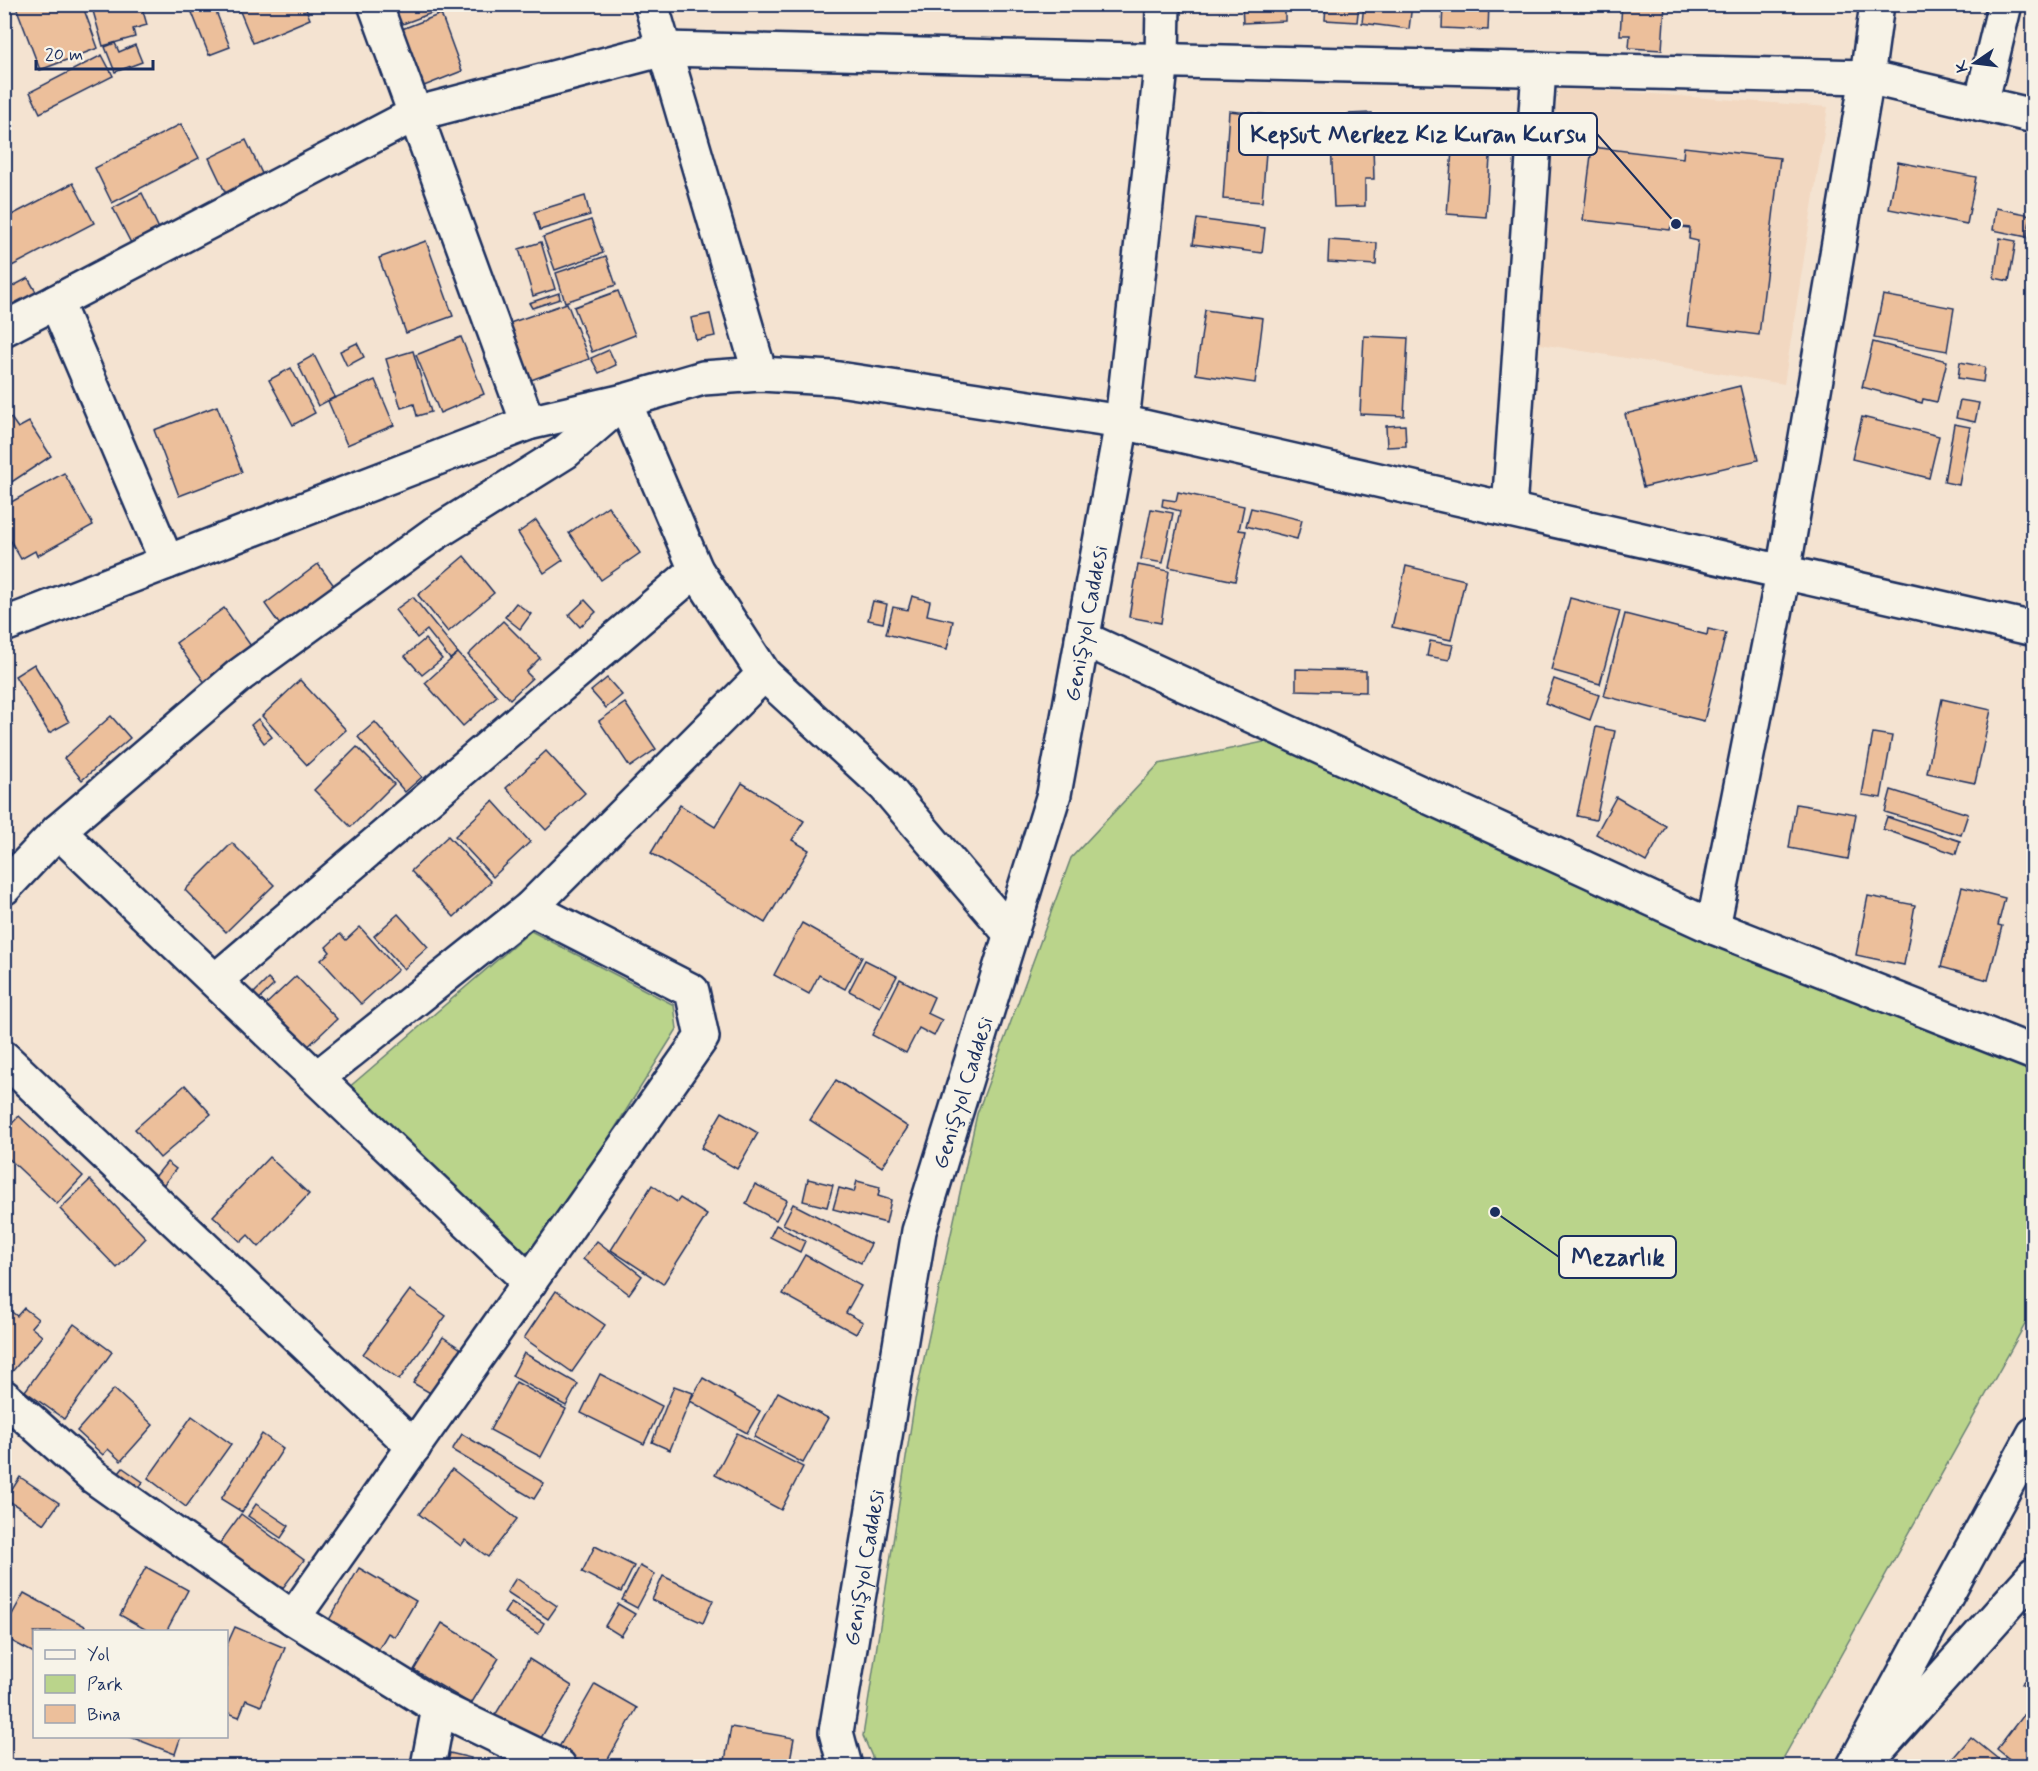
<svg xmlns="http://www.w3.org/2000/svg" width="2038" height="1771" font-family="Mynerve,sans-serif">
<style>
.built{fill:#f2d8c1}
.green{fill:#bad48b;stroke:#6a8274;stroke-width:1.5}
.building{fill:#ecbf9b;stroke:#1b2f5e;stroke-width:1.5}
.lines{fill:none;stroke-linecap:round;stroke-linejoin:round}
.street-casing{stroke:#1b2f5e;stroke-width:38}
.secondary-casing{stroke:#1b2f5e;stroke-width:38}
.street{stroke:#f7f3e8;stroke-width:33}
.secondary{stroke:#f7f3e8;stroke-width:33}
.labels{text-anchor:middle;stroke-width:4.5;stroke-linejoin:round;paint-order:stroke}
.street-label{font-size:22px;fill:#1b2f5e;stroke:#f7f3e8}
.leader{fill:none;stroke:#1b2f5e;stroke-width:2}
.callout-dot{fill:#1b2f5e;stroke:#f7f3e8;stroke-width:2}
.callout{fill:#f7f3e8;stroke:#1b2f5e;stroke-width:2}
.callout-label{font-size:24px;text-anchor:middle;font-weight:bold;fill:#1b2f5e}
</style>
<rect width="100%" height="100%" fill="#f4e3d1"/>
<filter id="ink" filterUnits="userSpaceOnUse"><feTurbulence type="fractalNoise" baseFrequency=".0167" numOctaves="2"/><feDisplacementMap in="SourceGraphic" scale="12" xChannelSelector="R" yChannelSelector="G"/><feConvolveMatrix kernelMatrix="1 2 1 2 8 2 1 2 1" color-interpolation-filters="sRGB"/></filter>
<g filter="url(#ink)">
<!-- built -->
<polygon class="built" points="1559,87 1828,107 1784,384 1528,342"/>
<!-- green -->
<g class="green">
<polygon points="1321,730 2033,1072 2033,1310 1779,1766 876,1766 863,1736 915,1400 977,1114 1071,858 1159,764"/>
<polygon points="531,931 674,1005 677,1029 533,1259 347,1089"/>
</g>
<!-- building -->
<g class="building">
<polygon points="15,4 82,4 98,48 40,70"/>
<polygon points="91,4 141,4 147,25 133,29 135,37 103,46"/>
<polygon points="213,4 230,47 209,55 189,5"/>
<polygon points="237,4 304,4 310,19 253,43"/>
<polygon points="409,4 435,4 437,11 400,25 395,10"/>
<polygon points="1242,4 1285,4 1285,21 1243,23"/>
<polygon points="1326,4 1359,4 1357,22 1325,20"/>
<polygon points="1364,4 1412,4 1409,29 1362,23"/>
<polygon points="1443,4 1489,4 1488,30 1442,28"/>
<polygon points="1622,4 1665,4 1662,50 1629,48 1630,35 1620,35"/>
<polygon points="441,14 462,71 424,86 402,29"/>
<polygon points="115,43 119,52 135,45 142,62 115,72 105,47"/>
<polygon points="102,55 113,76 40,113 30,92"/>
<polygon points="1229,111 1269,115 1262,202 1223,199"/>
<polygon points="1372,113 1374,179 1365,179 1365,206 1334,207 1330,121 1348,120 1348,114"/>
<polygon points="181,124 199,158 112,203 95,168"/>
<polygon points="1454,125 1492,128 1486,217 1447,214"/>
<polygon points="246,140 266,182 229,200 209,158"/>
<polygon points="1592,147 1683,158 1684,147 1780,158 1759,335 1687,326 1698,241 1689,239 1690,228 1671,226 1670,230 1583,220"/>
<polygon points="1898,162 1976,177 1967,224 1889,209"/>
<polygon points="73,183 94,223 10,267 4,258 4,219"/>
<polygon points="142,193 160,231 132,245 113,208"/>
<polygon points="585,196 590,215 540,230 534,212"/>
<polygon points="1996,208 2031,215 2027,237 1993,230"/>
<polygon points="1197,219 1265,228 1262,253 1193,244"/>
<polygon points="591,220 603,253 555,270 543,237"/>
<polygon points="2000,238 2016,241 2009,281 1994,278"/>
<polygon points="1329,240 1377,243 1376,265 1328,262"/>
<polygon points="426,241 453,316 406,333 379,258"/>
<polygon points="541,242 555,289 533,296 519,249"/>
<polygon points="606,256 616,285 565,302 556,273"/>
<polygon points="28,278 39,297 4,316 4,291"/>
<polygon points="618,291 635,335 592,352 574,307"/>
<polygon points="559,293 560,299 532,308 529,303"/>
<polygon points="1883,295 1954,308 1947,351 1874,338"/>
<polygon points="567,303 589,359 531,380 510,323"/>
<polygon points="1205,310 1263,318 1255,383 1196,374"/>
<polygon points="710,314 715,336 696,340 691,318"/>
<polygon points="1364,336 1408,338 1404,416 1360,414"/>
<polygon points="461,337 484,394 440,413 416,355"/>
<polygon points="1873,342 1947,361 1937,402 1923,399 1922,403 1862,387"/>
<polygon points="357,343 364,357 347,366 340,351"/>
<polygon points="609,350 616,365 599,373 591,358"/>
<polygon points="413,351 431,412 417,416 414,404 401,408 386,359"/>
<polygon points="314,355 335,397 318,406 298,364"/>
<polygon points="1960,362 1985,367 1983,382 1958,378"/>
<polygon points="291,368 315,413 293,425 269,380"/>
<polygon points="375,380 394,425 347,445 328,401"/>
<polygon points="1740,386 1758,460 1643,487 1625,414"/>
<polygon points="1960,400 1979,403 1975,422 1956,418"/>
<polygon points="217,406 242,472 179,496 154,430"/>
<polygon points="1862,417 1939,436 1929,478 1852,459"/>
<polygon points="11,418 18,428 29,422 51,456 4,487 4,422"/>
<polygon points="1954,424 1970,427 1959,485 1944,482"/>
<polygon points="1405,425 1406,446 1387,447 1386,426"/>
<polygon points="64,473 93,525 37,556 35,551 21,559 4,529 4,506"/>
<polygon points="1178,492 1244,506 1239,530 1246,531 1235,581 1169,567 1180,511 1162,506 1163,499 1176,501"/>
<polygon points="608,506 640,553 601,580 569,533"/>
<polygon points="1251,508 1302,520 1297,539 1246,526"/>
<polygon points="1151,509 1173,513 1163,563 1141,559"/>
<polygon points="536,520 563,560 544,573 518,533"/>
<polygon points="464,556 494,593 448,632 418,595"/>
<polygon points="318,564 341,595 287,635 265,604"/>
<polygon points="1138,565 1169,571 1161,623 1129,617"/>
<polygon points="1406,566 1465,580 1451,640 1392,627"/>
<polygon points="912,596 930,601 927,615 953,621 947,649 886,634 893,607 908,610"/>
<polygon points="413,597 458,653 450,659 427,630 417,638 395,610"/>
<polygon points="1570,598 1620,611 1600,684 1551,670"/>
<polygon points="585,600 596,612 580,627 569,615"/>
<polygon points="873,601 887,604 883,623 868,620"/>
<polygon points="516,603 531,614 520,629 505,617"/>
<polygon points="224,608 256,653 208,687 176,643"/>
<polygon points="1625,614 1707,635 1708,629 1726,633 1704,721 1604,696"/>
<polygon points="503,621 540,658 526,672 532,678 510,699 468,655"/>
<polygon points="425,639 442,659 422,675 405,656"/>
<polygon points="1430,641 1453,645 1449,660 1427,656"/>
<polygon points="458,653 497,696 463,726 425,683"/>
<polygon points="34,664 69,722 49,733 15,676"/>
<polygon points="1296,669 1366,671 1366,692 1296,690"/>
<polygon points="607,678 622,695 606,708 591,691"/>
<polygon points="1554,679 1599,695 1590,720 1545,703"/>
<polygon points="300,680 346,730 307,765 262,716"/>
<polygon points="1942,699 1991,710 1975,783 1927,773"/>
<polygon points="625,703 656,749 630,767 599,721"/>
<polygon points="111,716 130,738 82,780 64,758"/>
<polygon points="258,719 272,737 264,743 251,725"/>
<polygon points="375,722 422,777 405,792 358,737"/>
<polygon points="1596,727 1615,731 1596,820 1577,816"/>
<polygon points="1873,733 1892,736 1881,798 1862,795"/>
<polygon points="357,747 394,784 351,827 314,790"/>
<polygon points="546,751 585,793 546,830 506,788"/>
<polygon points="742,783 804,821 792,840 809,850 765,923 651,853 680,805 715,827"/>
<polygon points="1891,790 1968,814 1961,835 1885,812"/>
<polygon points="1616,797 1666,826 1646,862 1596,834"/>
<polygon points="493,801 530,842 493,877 455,836"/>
<polygon points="1796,804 1856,814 1848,859 1789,848"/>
<polygon points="1887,817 1960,841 1956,854 1883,829"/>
<polygon points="448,836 491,882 454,917 411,871"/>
<polygon points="232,843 274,885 226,932 185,890"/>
<polygon points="1962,887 2005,898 1998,925 2002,926 1988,980 1941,967"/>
<polygon points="1868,896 1915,905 1904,965 1856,955"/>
<polygon points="398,914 428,947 404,969 374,936"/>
<polygon points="802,923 862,957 845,989 819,975 809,994 774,975"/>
<polygon points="360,927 398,970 361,1004 321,960 330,952 326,947 340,934 346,940"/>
<polygon points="865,960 897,976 880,1007 849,991"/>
<polygon points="296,976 337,1019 300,1054 259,1011"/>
<polygon points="268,979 274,985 253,1005 248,999"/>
<polygon points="900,979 934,997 927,1013 942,1020 934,1036 919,1028 906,1053 872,1035"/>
<polygon points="836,1080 908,1127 882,1167 810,1120"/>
<polygon points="185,1085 211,1114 160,1158 135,1129"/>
<polygon points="722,1112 758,1133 737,1169 701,1148"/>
<polygon points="19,1116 83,1176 57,1204 4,1154 4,1132"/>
<polygon points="269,1157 309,1194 259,1247 248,1235 241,1242 213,1216"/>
<polygon points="167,1162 176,1169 160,1189 151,1182"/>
<polygon points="808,1179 833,1185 827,1207 803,1201"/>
<polygon points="90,1180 146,1238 117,1268 60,1209"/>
<polygon points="857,1181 880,1187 878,1196 891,1200 886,1223 833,1209 839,1188 854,1192"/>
<polygon points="755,1184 787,1200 776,1220 746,1204"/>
<polygon points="652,1185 677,1202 680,1198 707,1215 663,1284 611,1250"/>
<polygon points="793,1204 871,1244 861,1263 783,1224"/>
<polygon points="776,1225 805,1241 800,1252 770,1237"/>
<polygon points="597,1241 642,1276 629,1294 583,1259"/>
<polygon points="805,1255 861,1286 846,1313 863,1322 856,1334 783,1294"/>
<polygon points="410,1290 446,1316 399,1380 363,1354"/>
<polygon points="556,1291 605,1325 572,1372 524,1338"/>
<polygon points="4,1306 17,1316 24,1308 38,1319 31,1327 42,1336 11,1373 4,1367"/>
<polygon points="74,1324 112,1352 64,1419 25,1391"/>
<polygon points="443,1337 461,1349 432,1394 413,1383"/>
<polygon points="524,1353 578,1384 566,1406 512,1376"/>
<polygon points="600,1374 662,1406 644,1444 581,1413"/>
<polygon points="703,1378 760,1411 747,1433 690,1401"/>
<polygon points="516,1382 566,1409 541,1457 490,1430"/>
<polygon points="674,1386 693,1393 670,1450 652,1442"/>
<polygon points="114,1389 153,1425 121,1461 108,1449 103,1455 77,1431"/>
<polygon points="778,1392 828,1418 803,1463 754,1437"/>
<polygon points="192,1416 231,1444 186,1507 148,1478"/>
<polygon points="737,1433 803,1467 781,1510 715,1475"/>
<polygon points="262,1434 283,1449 242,1512 221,1499"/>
<polygon points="462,1434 544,1483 534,1499 452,1450"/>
<polygon points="123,1468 143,1482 136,1493 115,1478"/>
<polygon points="452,1469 517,1519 488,1557 465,1540 461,1546 419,1514"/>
<polygon points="20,1477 59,1503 44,1524 6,1499"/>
<polygon points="256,1504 289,1526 281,1538 248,1516"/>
<polygon points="241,1514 304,1560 279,1593 217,1547"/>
<polygon points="595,1546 634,1566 621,1592 582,1572"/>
<polygon points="640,1566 655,1574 637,1608 622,1600"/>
<polygon points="146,1567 188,1590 166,1632 150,1632 120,1615"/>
<polygon points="359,1568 416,1601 395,1637 388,1633 378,1650 329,1620"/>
<polygon points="663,1576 713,1600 703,1623 652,1600"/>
<polygon points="516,1578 557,1606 548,1619 507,1592"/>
<polygon points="24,1593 85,1626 82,1632 34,1632 34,1653 4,1637 4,1629"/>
<polygon points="511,1602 544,1623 538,1634 504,1613"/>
<polygon points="618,1604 635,1614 621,1636 605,1626"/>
<polygon points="442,1623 499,1658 471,1704 414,1670"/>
<polygon points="235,1627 285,1648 261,1706 246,1700 239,1717 226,1712 226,1647"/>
<polygon points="529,1659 572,1686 538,1743 494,1717"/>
<polygon points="2034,1671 2034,1695 2022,1684"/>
<polygon points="595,1684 637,1708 604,1766 588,1766 558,1749"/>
<polygon points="2026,1711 2034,1717 2034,1766 2018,1766 1997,1749"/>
<polygon points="731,1727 794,1738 789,1766 724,1766"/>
<polygon points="128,1736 181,1736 175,1754"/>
<polygon points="1971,1737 2003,1763 2000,1766 1946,1766"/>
<polygon points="450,1753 471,1758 469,1766 447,1766"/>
</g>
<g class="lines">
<!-- street casing -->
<g class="street-casing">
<g id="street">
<polyline points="375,4 528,423"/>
<polyline points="651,4 760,374"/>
<polyline points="1981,104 2005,4"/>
<polyline points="56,302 167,562"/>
<polyline points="4,329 415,114 664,49 1867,77 2034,116"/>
<polyline points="1509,510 1539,69"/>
<polyline points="4,625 528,423 624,401 703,378 760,374 832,378 1122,422 2034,629"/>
<polyline points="1082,638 1713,927 2034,1053"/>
<polyline points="58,831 530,1282"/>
<polyline points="4,888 58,831 240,675 434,534 565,452 624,401 696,570 764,674 885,786 1010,933"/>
<polyline points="1713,927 1783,573 1867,77 1877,4"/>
<polyline points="216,980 696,570"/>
<polyline points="4,1058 414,1447"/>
<polyline points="317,1078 530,908 764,674"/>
<polyline points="4,1397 94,1477 293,1618 439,1708 559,1766"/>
<polyline points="293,1618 702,1037 692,991 530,908"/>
<polyline points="428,1766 439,1708"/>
<path id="s1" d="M845,1766L836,1732L919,1231L1054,794L1122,422L1162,59L1163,4"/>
<polyline points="1863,1766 2034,1575"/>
</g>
</g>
<!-- secondary casing -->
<g class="secondary-casing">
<polyline id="secondary" points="1854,1766 2034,1434"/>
</g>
<!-- street -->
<use href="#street" class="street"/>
<!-- secondary -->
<use href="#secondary" class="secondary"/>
</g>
</g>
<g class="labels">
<!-- street labels -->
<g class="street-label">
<text dy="8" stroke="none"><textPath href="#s1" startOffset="1174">Genişyol Caddesi</textPath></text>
<text dy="8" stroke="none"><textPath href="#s1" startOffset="688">Genişyol Caddesi</textPath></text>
<text dy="8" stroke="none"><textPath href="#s1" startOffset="202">Genişyol Caddesi</textPath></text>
</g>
</g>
<!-- callouts -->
<path class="leader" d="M1676 224L1597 134M1495 1212L1559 1257"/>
<g class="callout-dot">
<circle cx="1676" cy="224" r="6"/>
<circle cx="1495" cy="1212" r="6"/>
</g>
<g class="callout">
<rect x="1239" y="113" width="358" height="42" rx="6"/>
<rect x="1559" y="1236" width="117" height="42" rx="6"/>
</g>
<g class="callout-label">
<text x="1418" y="142">Kepsut Merkez Kız Kuran Kursu</text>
<text x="1618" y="1265">Mezarlık</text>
</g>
<!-- margin -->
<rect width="2038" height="1771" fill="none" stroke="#f7f3e8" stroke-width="24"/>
<rect x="12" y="12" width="2014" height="1747" fill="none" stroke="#1b2f5e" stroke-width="2" filter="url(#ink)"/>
<!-- legend -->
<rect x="33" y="1630" width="195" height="108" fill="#f7f3e8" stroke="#9fa5b1" stroke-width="1.5"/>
<rect x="45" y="1650" width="30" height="9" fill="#f7f3e8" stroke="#9fa5b1" stroke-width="1.5"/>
<text x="87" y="1660" font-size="18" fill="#1b2f5e">Yol</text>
<rect x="45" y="1675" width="30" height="18" fill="#bad48b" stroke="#9fa5b1" stroke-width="1.5"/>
<text x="87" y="1690" font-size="18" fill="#1b2f5e">Park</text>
<rect x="45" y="1705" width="30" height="18" fill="#ecbf9b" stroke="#9fa5b1" stroke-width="1.5"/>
<text x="87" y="1720" font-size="18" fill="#1b2f5e">Bina</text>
<!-- north arrow -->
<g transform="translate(1975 63) rotate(256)" stroke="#f7f3e8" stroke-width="4.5" paint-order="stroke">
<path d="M0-4.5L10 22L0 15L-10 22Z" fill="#1b2f5e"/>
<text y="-9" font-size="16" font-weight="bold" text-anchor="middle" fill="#1b2f5e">K</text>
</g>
<!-- scale -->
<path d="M36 60v9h117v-9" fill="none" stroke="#1b2f5e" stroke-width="3"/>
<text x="45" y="60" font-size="18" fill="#1b2f5e" stroke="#f7f3e8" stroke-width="4.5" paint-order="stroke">20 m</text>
</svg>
